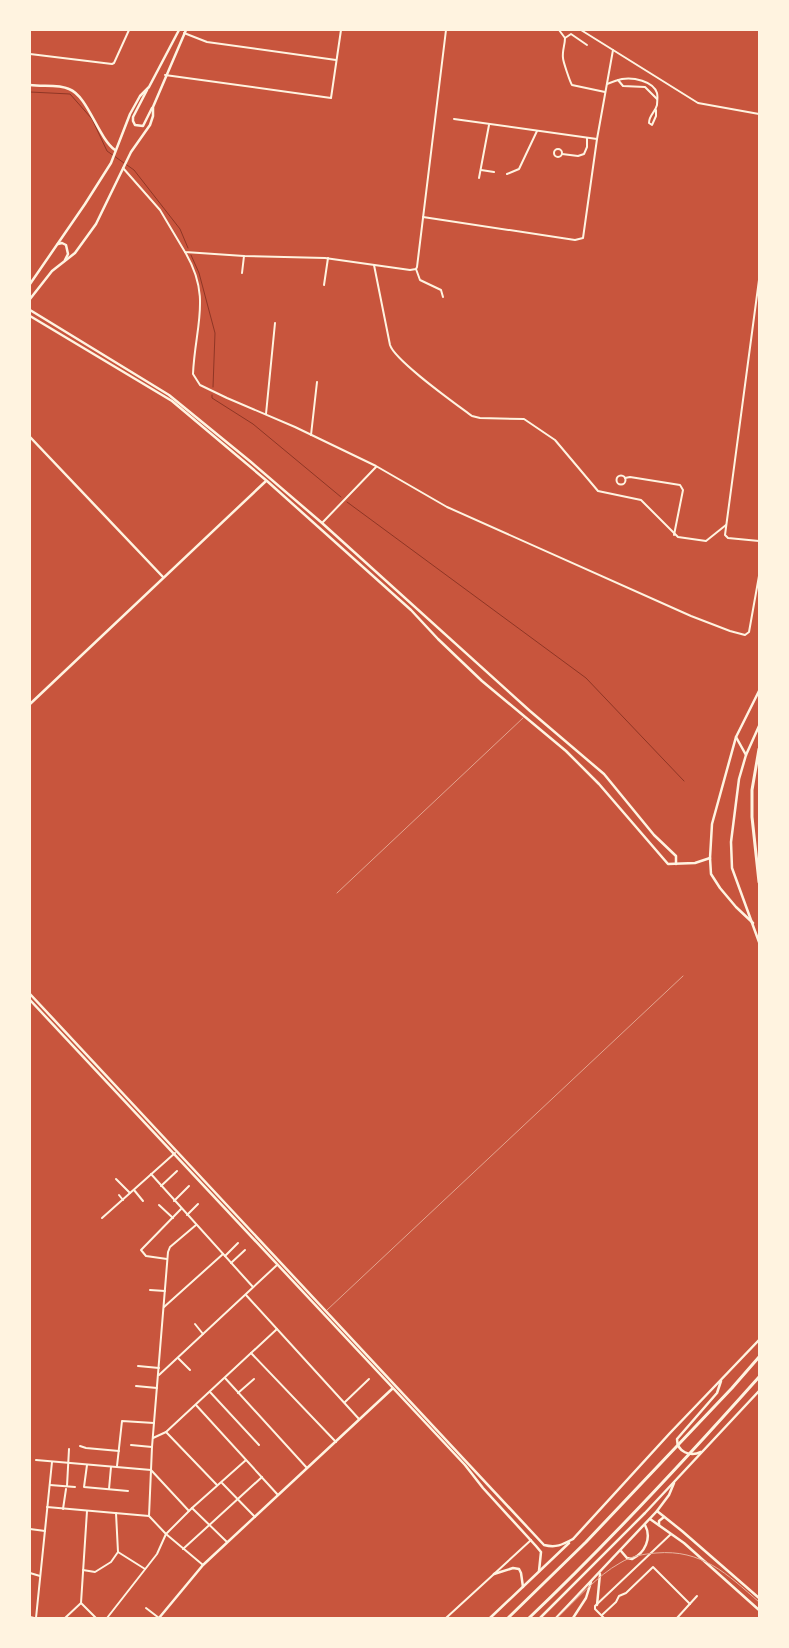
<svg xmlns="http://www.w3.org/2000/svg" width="789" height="1648" font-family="'PT Sans',sans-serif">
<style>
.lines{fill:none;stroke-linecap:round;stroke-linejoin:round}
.stream{stroke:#8f3625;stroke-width:1}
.service{stroke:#fff3e0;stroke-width:0.5}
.minor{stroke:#fff3e0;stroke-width:2}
.tertiary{stroke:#fff3e0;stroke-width:2.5}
.secondary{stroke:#fff3e0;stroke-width:2.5}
.motorway{stroke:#fff3e0;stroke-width:3}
.rail{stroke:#e9b49f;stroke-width:1}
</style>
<rect width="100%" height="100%" fill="#c8553d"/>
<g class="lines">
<!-- stream -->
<g class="stream">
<polyline points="30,92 70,94 92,119 107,151 134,170 180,229 188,248"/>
<polyline points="191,255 199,273 215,333 213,387"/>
<polyline points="212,395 212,398 253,424 341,497"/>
<polyline points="347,502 586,678 684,781"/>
</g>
<!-- service -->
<g class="service">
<polyline points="337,893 523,718"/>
<polyline points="327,1310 683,976"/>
</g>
<!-- minor -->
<g class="minor">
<path d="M559,30L565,38C565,45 562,51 563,58C563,61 570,82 572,85L605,92"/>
<polyline points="581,30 698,103 759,114"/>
<polyline points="184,33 207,42 336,60"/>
<polyline points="565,38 571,34 587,45"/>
<polyline points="30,54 112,64 114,63 129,30"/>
<polyline points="165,75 331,98 341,30"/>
<polyline points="618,80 623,86 645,87 657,99"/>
<path d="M607,84C612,82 617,80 622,79C633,77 653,81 657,93C658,97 657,102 657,105C655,113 649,115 649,123L652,125L656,116V110"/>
<polyline points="454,119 597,139"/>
<circle cx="558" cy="153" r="4"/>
<polyline points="562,154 578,156 584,154 587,147 587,138"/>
<polyline points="123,168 160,210 185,252 244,256 325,258 410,270 416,269 417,267 446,30"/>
<polyline points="481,170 494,172"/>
<polyline points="507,174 519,169 537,131"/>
<polyline points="479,178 489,125"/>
<polyline points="423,217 575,240 583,238 597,139 613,50"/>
<path d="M185,252C212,297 195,326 193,374L200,385L227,398L295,427L376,466L447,507L691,616L730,631L745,635L749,632L759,576"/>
<path d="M374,265L390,345C395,361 456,404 472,416L480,418L524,419L555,440L598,491L641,500L678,537L706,541L726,525"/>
<polyline points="416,269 420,280 441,290 443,297"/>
<polyline points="242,273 244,256"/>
<polyline points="759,280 725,535 728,538 759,541"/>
<polyline points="324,285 328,258"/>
<polyline points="266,414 275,323"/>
<polyline points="311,435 317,382"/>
<circle cx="621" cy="480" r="4.5"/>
<polyline points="625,478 630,477 680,485 683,490 674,535"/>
<polyline points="322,523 376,467"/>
<polyline points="151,1174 253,1287"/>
<polyline points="116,1179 130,1193"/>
<polyline points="161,1186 177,1171"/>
<polyline points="134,1190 143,1201"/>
<polyline points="119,1195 123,1200"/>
<polyline points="174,1201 189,1186"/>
<polyline points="159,1205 173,1218"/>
<polyline points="187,1215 198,1204"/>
<polyline points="102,1218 175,1153"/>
<polyline points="196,1225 170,1247 168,1252 152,1447 149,1516 166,1534 203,1565"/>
<polyline points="225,1256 238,1243"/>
<polyline points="167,1259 146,1256 141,1250 181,1209"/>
<polyline points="231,1263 245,1250"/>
<polyline points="150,1290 165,1291"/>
<polyline points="246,1295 359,1419"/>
<polyline points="164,1307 223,1254"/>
<polyline points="195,1324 203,1334"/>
<polyline points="251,1353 336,1442"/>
<polyline points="178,1358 190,1370"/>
<polyline points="138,1366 159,1368"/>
<polyline points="159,1375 277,1265"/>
<polyline points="225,1378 307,1468"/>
<polyline points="136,1386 157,1388"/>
<polyline points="210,1392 259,1445"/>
<polyline points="238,1393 254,1379"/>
<polyline points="345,1402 369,1379"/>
<polyline points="196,1405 278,1495"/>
<polyline points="166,1432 217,1485"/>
<polyline points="153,1438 166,1432 277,1329"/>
<polyline points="131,1445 152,1447"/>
<polyline points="80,1446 86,1448 119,1451"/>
<polyline points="36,1460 151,1470 189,1511"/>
<polyline points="87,1465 84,1487 128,1491"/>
<polyline points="117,1466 122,1421 154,1423"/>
<polyline points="222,1483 255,1517"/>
<polyline points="50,1485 75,1487"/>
<polyline points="67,1486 69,1449"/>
<polyline points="109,1489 111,1467"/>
<polyline points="47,1507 149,1516"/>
<polyline points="192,1508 227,1542"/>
<polyline points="63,1509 66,1489"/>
<polyline points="87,1511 81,1603 96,1618"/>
<polyline points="30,1529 45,1531"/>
<polyline points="183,1549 262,1477"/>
<polyline points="118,1552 145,1569"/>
<polyline points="83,1570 95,1572 111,1562 118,1552 116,1513"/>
<polyline points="30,1573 40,1576"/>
<polyline points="146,1608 159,1618"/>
<polyline points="602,1615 616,1602 619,1596 626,1593 653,1567 690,1604"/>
<polyline points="30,1617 34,1618"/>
<polyline points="36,1618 52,1462"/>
<polyline points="65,1618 81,1603"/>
<polyline points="107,1618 157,1554 166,1534 192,1508 246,1460"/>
<polyline points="446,1618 531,1540"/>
<polyline points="604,1618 595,1609 595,1606 671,1534"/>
<polyline points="677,1618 697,1596"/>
</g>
<!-- tertiary -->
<g class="tertiary">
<path d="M30,85C42,87 58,84 69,89C88,96 98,138 115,150"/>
<polyline points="30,310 169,395 251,462 322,523 530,711 604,774 654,835 676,856 676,864"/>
<polyline points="30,316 172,401 267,481 411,610 438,639 482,681 566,751 599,784 668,864 695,863 710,858"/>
<polyline points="30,437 163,577"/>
<polyline points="30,704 266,481"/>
<polyline points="657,1511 682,1531 759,1598"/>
<polyline points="650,1519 684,1543 759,1610"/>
<polyline points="659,1525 659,1521 664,1517"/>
<polyline points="159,1618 203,1565 392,1389"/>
<polyline points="573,1618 586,1598 591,1582"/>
</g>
<!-- secondary -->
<g class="secondary">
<polyline points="147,90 133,117 133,121 135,125 143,126 152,108"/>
<polyline points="58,244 62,243 66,245 68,254 65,260"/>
<polyline points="30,284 85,204 111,163 130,114 140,96 149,87 179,30"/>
<polyline points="30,299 52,271 75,253 96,224 131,152 150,125 153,116 153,107 186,30"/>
<polyline points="759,726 746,755 739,779 731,842 732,868 759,942"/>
<polyline points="736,737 746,755"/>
<polyline points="753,923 736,907 720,888 711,874 710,858 712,824 736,737 759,691"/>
<path d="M30,994L544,1545C556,1548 562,1545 573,1539"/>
<polyline points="30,1000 465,1465 483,1488 536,1546 541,1552 539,1571"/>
<path d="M701,1452C690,1457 677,1452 677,1439L717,1393L721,1381"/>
<polyline points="573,1539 670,1433 759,1340"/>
<path d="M621,1551L627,1558L632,1559C645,1553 652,1538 645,1525"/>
<polyline points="494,1574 513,1568 519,1569 521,1573 523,1587"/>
<polyline points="597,1605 600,1574"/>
<polyline points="490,1618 569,1543"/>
<polyline points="540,1618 645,1513 759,1391"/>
<polyline points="556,1618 657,1511 669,1495 674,1483"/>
</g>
<!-- motorway -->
<g class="motorway">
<polyline points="759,749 752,790 752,817 759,882"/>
<polyline points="508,1618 586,1542 732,1388 759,1357"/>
<path d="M529,1618C610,1541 685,1460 759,1377"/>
</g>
<!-- rail -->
<path class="rail" d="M557,1618C575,1601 598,1575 620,1563C631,1556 644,1554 656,1553C702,1549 727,1574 759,1602"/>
</g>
<!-- border -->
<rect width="789" height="1648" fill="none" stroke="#fff3e0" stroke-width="62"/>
</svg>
